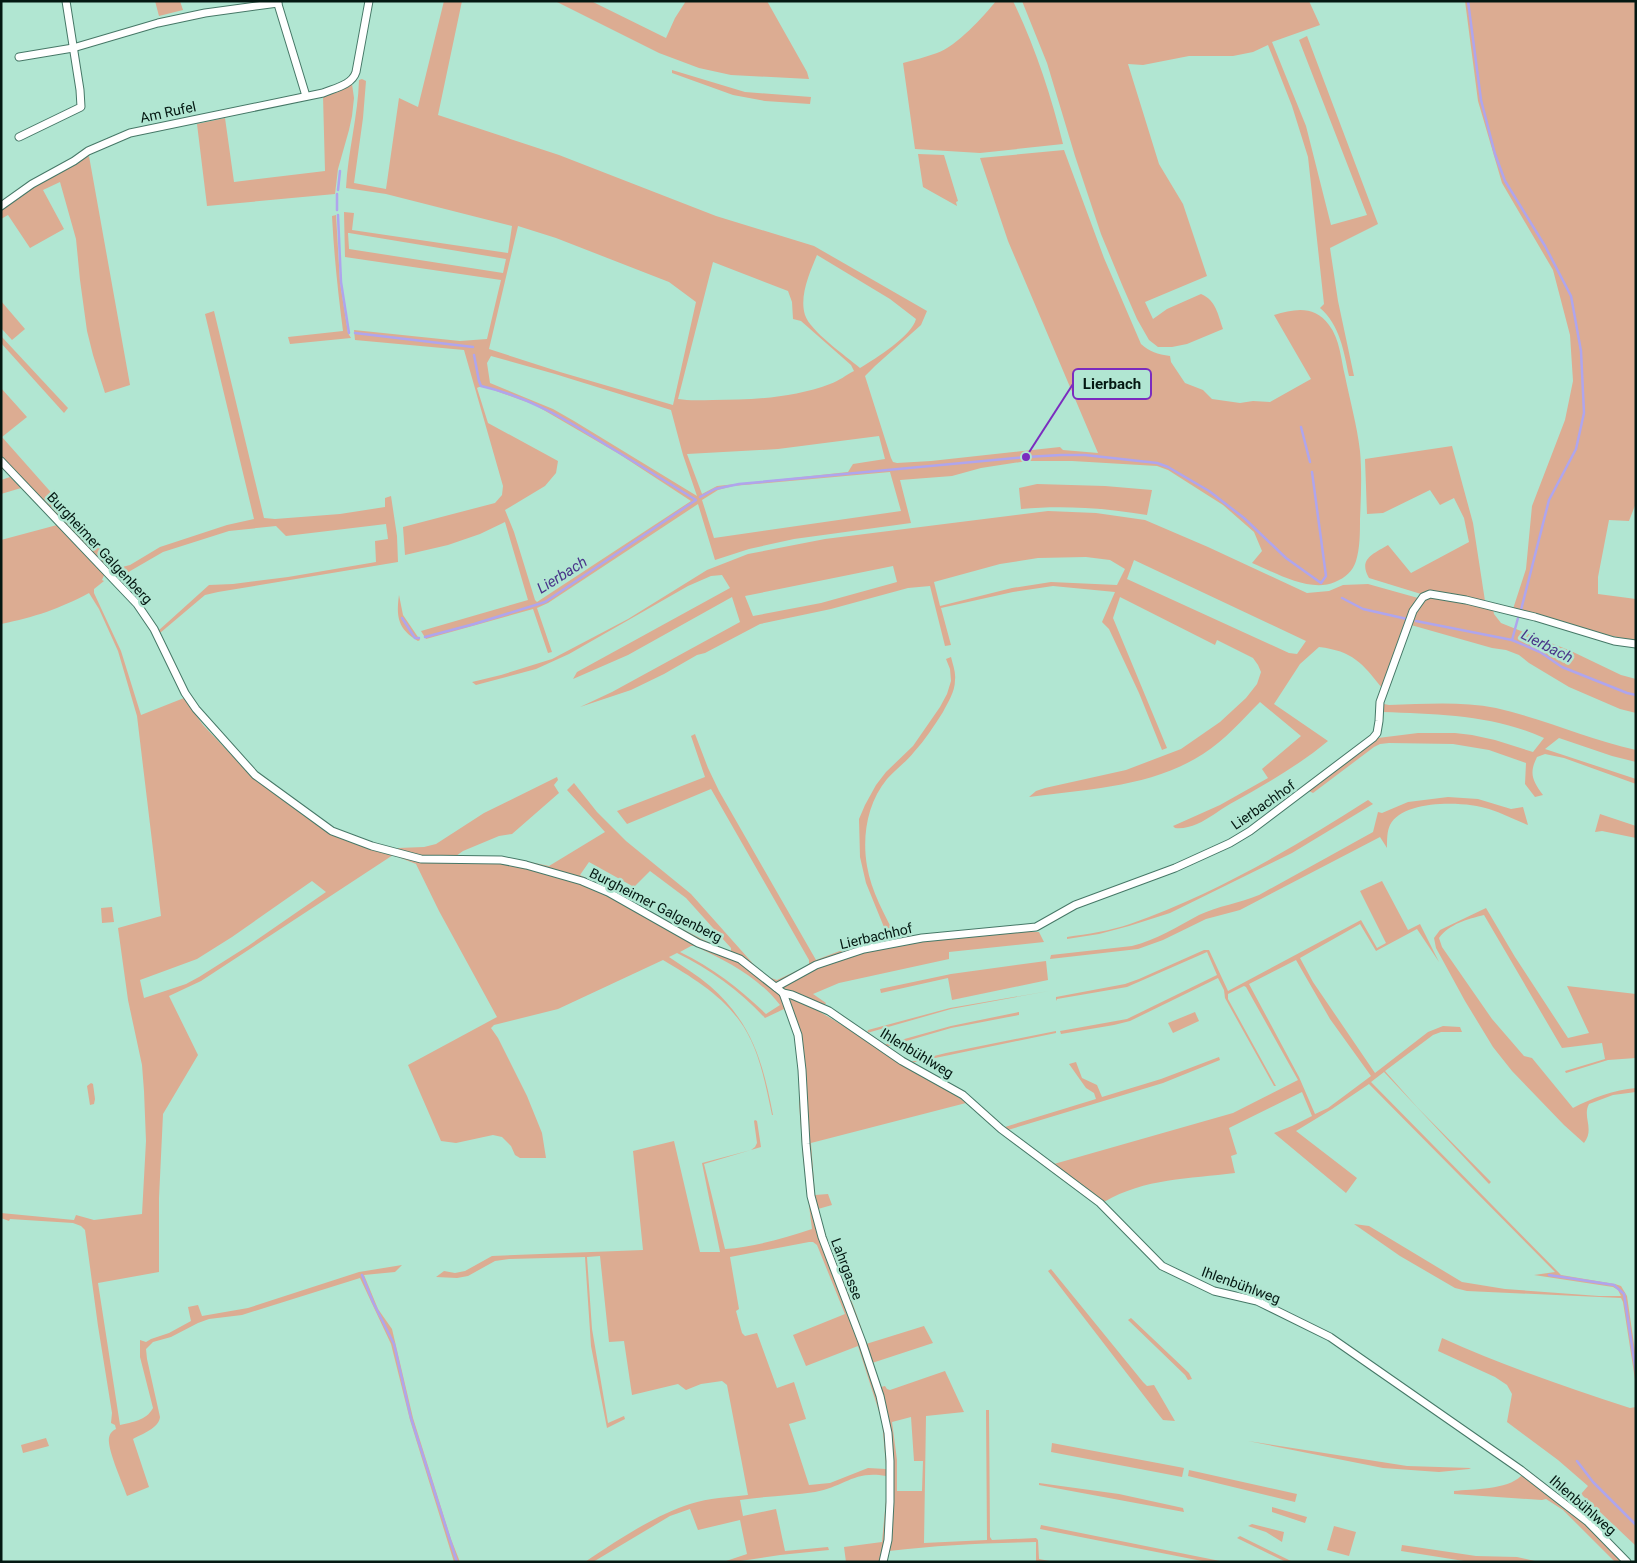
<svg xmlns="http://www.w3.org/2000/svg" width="1637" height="1563" font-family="Roboto,sans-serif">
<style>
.green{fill:#dcac92;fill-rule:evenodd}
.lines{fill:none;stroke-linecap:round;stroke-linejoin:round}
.stream{stroke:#afa5ed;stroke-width:2.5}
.minor-casing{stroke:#467867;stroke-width:9}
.minor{stroke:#fff;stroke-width:7}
.labels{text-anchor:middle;stroke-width:5;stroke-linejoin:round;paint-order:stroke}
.street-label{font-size:14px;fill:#041812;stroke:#b1e6d2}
.water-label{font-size:15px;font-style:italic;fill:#493589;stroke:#b1e6d2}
.leader{fill:none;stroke:#7b2cbf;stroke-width:2}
.callout-dot{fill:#7b2cbf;stroke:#b1e6d2;stroke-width:2}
.callout{fill:#b1e6d2;stroke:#7b2cbf;stroke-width:2}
.callout-label{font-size:15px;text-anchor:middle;font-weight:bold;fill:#041812}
</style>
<rect width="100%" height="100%" fill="#b1e6d2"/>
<!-- green -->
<g class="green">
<polygon points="155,1 180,1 183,10 159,16"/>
<path d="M444,1H462L438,115L559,155L716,216L814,246L927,311L921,325L875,366L865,376L891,458L893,462L897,463L931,461L1060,447L1063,450L1098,453L1008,241L980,158L1064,150L1104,258L1141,344C1150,352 1157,354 1170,356L1171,362L1185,383L1203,390L1212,399L1240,403L1253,401L1270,402L1311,379L1274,315C1295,309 1314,305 1329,325C1340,339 1341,360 1345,376C1350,401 1357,425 1360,451C1362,473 1361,497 1360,519C1360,533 1360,548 1356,561C1353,571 1345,578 1335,582C1310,593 1276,573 1252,563L1262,551L1254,532L1223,505L1168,470L1157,466L1072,461H1027L981,468L952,476L900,480L911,523L794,539L749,549L715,560L698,504L548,603L537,608L552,652L548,653L533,609L426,639L421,631L528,600L505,522L480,534L448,545L405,555L403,527L495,503L502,495L503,486L464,350L355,340L354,330L460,341L487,339L501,280L345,257L344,212L354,213L352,230L508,253L512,226L386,194L346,188C348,151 358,116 359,80L362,79L366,81L363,118L354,183L386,189L399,98L418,107ZM518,226L556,238L669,282L696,302L673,405L560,372L489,349ZM348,233H349L506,259L503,273L349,249ZM817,255L890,299L916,319C912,336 875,359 860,368C846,356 810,331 805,315C799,296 810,272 817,255ZM713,262L788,291L792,302L793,319L801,321L851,365L854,371C846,375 839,381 830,384C793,398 752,400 713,400C701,400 690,401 678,399ZM491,356L555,374L671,410L683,455L697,496L574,421L553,409L490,383L487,363ZM479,387H485L535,405L619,454L691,501L537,602L535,600L514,532L505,510L545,486L556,473L558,461L488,423L477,388ZM879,436L885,459L853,464L848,472L717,486L702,494L687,454L778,449ZM890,472L901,511L714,538L702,500L718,490L733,486Z"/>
<polygon points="555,1 591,1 666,38 675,18 686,1 767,1 807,72 809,79 731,75 699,68 659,53"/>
<path d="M996,1H1013C1035,47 1051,95 1063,144L980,153L915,149L903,63C914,60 926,57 937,53C957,46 983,17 996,1Z"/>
<path d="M1022,1H1309L1320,25L1272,42L1306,126L1331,225L1367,215L1299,40L1307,36L1378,224L1330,248L1338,301L1354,376H1349C1344,352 1340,325 1320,308L1324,304L1308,157L1292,106L1268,45L1253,52L1233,56H1189L1143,65L1128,64L1159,164L1183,204L1207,276L1145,302L1153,319L1167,309L1201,294C1216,300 1218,315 1223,329L1187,344L1172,347H1158L1149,340L1137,319L1123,287L1101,234L1075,156L1047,63Z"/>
<polygon points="1465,1 1636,1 1636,503 1629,521 1609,520 1598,577 1598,594 1636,599 1636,641 1598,633 1513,609 1526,569 1532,506 1565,420 1573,381 1570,335 1553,270 1502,183 1478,101"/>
<polygon points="672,70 745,92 811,97 810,104 765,101 733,95 672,73"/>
<polygon points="352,84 354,98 352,116 349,130 338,169 335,194 207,206 197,124 225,118 234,182 325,171 323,96"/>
<polygon points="918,154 944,155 958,201 956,202 957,206 923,187"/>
<polygon points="89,156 130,385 105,393 93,355 87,331 80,280 76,239 60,182 43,190 64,229 30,248 8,215 1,219 1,209 33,187"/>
<path d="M336,215L340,282L348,333L351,338L290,344L288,337L343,331C338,293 334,255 332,216Z"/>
<polygon points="1,301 25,329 12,340 1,328"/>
<polygon points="214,311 264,518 275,519 340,514 385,507 385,498 391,496 397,536 398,562 218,592 205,595 160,633 158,631 209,585 233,584 288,577 376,562 375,541 388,539 386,524 286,536 276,526 229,531 163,552 125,574 115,575 1,457 1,388 27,417 2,437 118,568 130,565 160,547 227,525 254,519 205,314"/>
<polygon points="1,336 68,408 64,413 1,343"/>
<path d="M1452,446L1473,523L1485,601L1437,591H1428L1421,594L1369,578C1358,559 1373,554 1388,545L1411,573L1469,542L1464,518L1454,498L1440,505L1430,490L1383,513L1367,514L1365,459Z"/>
<polygon points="10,477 21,488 1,494 1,480"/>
<path d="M1037,484L1105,486L1152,490L1147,515C1105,508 1063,505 1021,509L1019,488Z"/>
<path d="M1048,511L1096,513L1145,520L1208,547L1307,593L1329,591L1343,585L1368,584L1418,598L1382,688C1362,663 1353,651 1319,647L1300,664L1274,704L1328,741C1298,766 1264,785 1230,804C1219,810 1209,819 1197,824C1190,827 1182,829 1175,828L1173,826L1220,805L1268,778L1262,769L1301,736L1260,702C1242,720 1225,740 1203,754C1152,787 1088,789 1029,797L1036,791L1045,788L1126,770L1181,749L1220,722L1246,698L1257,684L1261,672L1258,665L1253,658L1217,640L1215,645L1120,597L1113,618L1167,748L1162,750L1139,693L1109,629L1102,622L1115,592L1053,586L1013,592L941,608L951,645L945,646L930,586L908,588L831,609L760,624L705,653L697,655L664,674L631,690L580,707L612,692L740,622L732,597L628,655L573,679L577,672L730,588L722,575L711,576L688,586L569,654L536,669L476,685L472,682L501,675L552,659L628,619L707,570L748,554L825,539ZM1086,557L1110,560L1125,569L1117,585L1051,582L1012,588L940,606L934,582L1000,564L1038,558ZM1134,560L1306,641L1297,654L1289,653L1127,579ZM893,566L897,582L821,603L753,616L745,596Z"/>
<path d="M57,525L105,573L102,580L104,581L94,589V593L121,651L141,715L184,698L203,725L244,768L257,780L291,806L331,834L398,850V848L424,847L436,844L484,813L557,777L558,780L554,785L559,793L512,834L499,836L463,851L456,856L505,857L549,866L605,832L567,790L574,783L597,812L626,841L691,894L756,967L768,977L777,980L807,966L809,965V960L711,789L627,824L617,811L705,777L691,736L695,734L708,768L719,791L816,960L845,949L888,937L866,883L860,857L859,819L865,805L876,785L886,772L913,746L940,707L947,694L951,681L950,669L946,659L951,657C953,665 956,673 955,680C955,692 948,702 943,712C934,726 925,740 914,752C906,762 895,770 887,779C867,803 862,837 867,866C871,891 885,915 896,937L1025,926L1026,932H1039L1044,942L949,952V959L839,983L813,994L826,1003L820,1012C852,1030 882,1051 913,1071C931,1082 950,1090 966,1103L811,1143L815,1195L828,1194L832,1205L818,1209C830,1256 854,1298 866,1344L924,1326L933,1343L872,1363L881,1387L885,1386L887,1389L890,1390L945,1371L964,1412L926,1416L924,1543L987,1540L986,1410H989L990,1537L992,1540L1036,1538L1038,1540L1039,1559L1055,1562H1018H1036V1542C987,1543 938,1545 889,1551L887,1562H846L844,1547L882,1542L887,1489L886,1476C854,1470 844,1487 815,1492C790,1496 765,1496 740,1500L743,1516L776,1509L785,1551L828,1547L829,1550L780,1555L734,1562H723L747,1554L740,1520L698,1530L690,1509L670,1516L593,1562H585C616,1541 655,1515 690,1504C709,1498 729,1497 748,1495L727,1385L722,1381L701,1384L686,1390L678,1384L632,1395L624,1341L609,1342L600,1256L587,1257L592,1329L608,1423L624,1416L625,1419L607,1428L591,1346L585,1257L509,1259L495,1261L468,1276L457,1278L436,1277L444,1271L455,1273L465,1271L492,1256L643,1250L633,1151L674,1141L700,1252H720L702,1163L751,1150L755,1147L757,1143L754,1121L755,1120L757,1121L761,1147L704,1164L725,1249C755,1247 784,1238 812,1229L803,1158L799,1102V1067L795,1040L794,1031L784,1009L765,1018C740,991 710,969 677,953L669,957C682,966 697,975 710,986C752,1023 763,1062 773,1115H772C765,1082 759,1047 739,1020C720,994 690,976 663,960L558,1009L494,1025L491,1028L498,1038L527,1096L542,1133L546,1158H520L515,1155L511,1146L502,1137L493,1135L456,1143L441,1141L408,1065L497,1017L439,911L416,864L393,855L201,981L169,996L198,1055L163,1114L159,1198V1272L98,1283L120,1425C132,1422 146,1421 153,1408L140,1357V1340L146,1342L151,1339L169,1333L191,1321L188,1307L198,1305L202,1316L248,1308L359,1272L402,1265L395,1272L364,1275L378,1309L392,1329L413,1418L451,1539L460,1562H454L410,1420L391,1344L360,1278L242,1315L209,1319L198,1323L171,1337L153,1342L146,1349L147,1359L160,1417C159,1428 142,1434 133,1439L149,1487L127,1496C123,1484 107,1449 109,1438C110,1433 112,1431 116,1429L115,1425L111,1423L112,1413L98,1326L85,1230L81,1226L73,1223L10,1219L9,1221L1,1218V1213L74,1220L76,1215L94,1220L142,1214L146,1141L144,1091L142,1065L128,1000L118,928L161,916L137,716L118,651L99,609L89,593C59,609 35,617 1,624V540ZM589,862L634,887L650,871L686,898L731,948V951H727C676,928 630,899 580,875ZM312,881L326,892L248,946L199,977L186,984L144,998L140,980L197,959L232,937ZM691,946H695C728,962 757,976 780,1005L766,1014C740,989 713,968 680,952ZM809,1242H813L817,1245L845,1314L793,1335L806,1366L858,1346L882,1421L886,1466V1469L868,1468L830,1483L809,1485L789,1424L806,1419L794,1382L777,1388L757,1333L745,1336L742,1333L736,1311L739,1309L730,1257ZM911,1417L914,1461H923L922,1491H897V1460L892,1422Z"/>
<path d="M399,595L403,615L420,640L418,641C398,629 396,617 399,595Z"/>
<polygon points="1433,596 1493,609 1494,614 1501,623 1571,651 1621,675 1636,679 1636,713 1620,709 1569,687 1529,663 1519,655 1506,650 1492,648 1411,625 1415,613 1426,598"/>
<path d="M1384,704L1389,705C1424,704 1461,701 1496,708C1544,719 1588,739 1636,750V762L1612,756L1559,738L1545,749L1636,779V784L1564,758L1545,754L1537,757C1529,773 1532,780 1543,795L1535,797L1525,784L1526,763L1489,750L1453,744L1389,743L1380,744L1374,747L1313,793L1309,791L1378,738L1418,733H1455L1472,735L1495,740L1533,752L1544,738C1494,715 1438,714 1383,712Z"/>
<path d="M1448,797L1478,799L1511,809L1523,807L1528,825C1515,820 1502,813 1489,809C1466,801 1403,799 1390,825C1387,831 1387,840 1387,848L1380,837L1240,910L1206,919L1163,940L1138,949L1050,959L1051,955L1132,946C1156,940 1177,927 1199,915C1218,906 1240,903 1259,895L1373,832L1378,812L1382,813L1408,802Z"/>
<path d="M1368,800L1373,804L1292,853L1170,913L1129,926L1099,934L1067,939V937C1088,934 1109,931 1130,924C1215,894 1293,848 1368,800Z"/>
<polygon points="1600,814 1636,826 1636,838 1602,831 1595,832"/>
<path d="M1382,881L1408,930L1420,924L1439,962L1417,929L1376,951L1360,924L1300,958L1313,982L1375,1073L1428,1032L1443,1026L1460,1027L1462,1032H1441L1433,1035L1385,1071L1417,1107L1491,1182L1489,1184L1384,1072L1371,1082L1561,1275L1615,1284L1621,1286L1627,1296L1636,1358V1386L1623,1302L1621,1298L1467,1291L1455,1288L1400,1256L1354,1224L1369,1226L1462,1282L1505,1289L1599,1296H1621L1618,1290L1613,1287L1534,1275L1555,1272L1369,1084L1332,1109L1296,1131L1357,1178L1346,1193L1274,1133L1292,1126L1312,1116L1302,1092L1229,1128L1237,1154L1231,1156L1235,1173C1189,1179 1145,1178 1104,1202L1054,1164L1233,1113L1298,1080L1246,987L1244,986L1228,994V999L1276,1086H1274L1225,998L1224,990L1218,978L1130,1021L1114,1025L1061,1034L1060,1031L1127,1019L1217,975L1207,952L1127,987L1057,999L1056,1001V997L1125,984L1139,979L1204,950H1209L1228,991L1361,920L1377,948L1386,943L1360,891ZM1296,960L1330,1019L1371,1076L1328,1108L1315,1114L1299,1077L1249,984Z"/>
<polygon points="112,907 114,922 102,923 101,908"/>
<path d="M1486,908L1515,957L1568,1038L1589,1033L1567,986L1636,994V1058L1608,1060L1566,1073L1565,1071L1605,1059L1602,1043L1562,1048L1484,915C1468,919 1449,924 1439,938L1442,947L1492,1019L1524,1056L1532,1058L1573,1108C1592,1098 1614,1090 1636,1088V1092L1613,1095L1589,1104C1582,1117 1595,1129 1584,1143L1564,1125L1512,1071L1493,1047L1465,1001L1436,948L1434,938L1440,930Z"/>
<polygon points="1046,961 1048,980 952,1000 948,978 881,993 880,989 951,974"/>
<polygon points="1049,991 951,1009 867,1033 868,1030 950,1008"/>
<polygon points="1019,1012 1019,1015 951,1028 886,1047 883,1045 951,1026"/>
<polygon points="1195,1012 1199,1021 1173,1033 1168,1023"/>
<polygon points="1056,1031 1056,1033 911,1063 910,1062 946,1053"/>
<polygon points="1219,1057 1220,1060 1163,1083 1008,1130 1005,1127 1096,1099 1094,1093 1086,1088 1069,1064 1076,1062 1082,1078 1097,1085 1102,1097 1161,1079"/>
<polygon points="91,1083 93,1084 95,1099 94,1104 90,1105 87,1086"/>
<polygon points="1051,1269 1143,1382 1147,1386 1154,1385 1175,1421 1163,1420 1155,1410 1048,1271"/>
<polygon points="1131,1318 1189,1373 1192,1379 1188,1380 1185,1375 1128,1320"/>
<path d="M1442,1338C1504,1366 1566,1387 1630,1408L1636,1407V1546L1581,1494L1588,1486L1558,1460L1507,1422L1512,1394L1507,1385L1495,1377L1438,1351Z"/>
<polygon points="46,1438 49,1446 23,1453 21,1445"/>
<polygon points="1248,1441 1407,1466 1471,1468 1469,1469 1439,1472 1383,1468"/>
<polygon points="1052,1443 1184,1468 1182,1477 1051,1452"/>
<polygon points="1189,1470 1297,1494 1295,1502 1188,1476"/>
<path d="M1521,1476L1525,1477L1573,1512L1624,1562H1615L1563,1510L1546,1499L1542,1500L1454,1494V1491C1473,1489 1507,1490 1521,1476Z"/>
<polygon points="1039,1483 1119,1494 1183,1508 1184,1512 1039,1485"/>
<polygon points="1272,1507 1307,1517 1305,1523 1272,1512"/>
<polygon points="1252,1524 1284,1532 1282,1542 1266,1532 1248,1526"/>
<polygon points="1041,1525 1225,1562 1207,1562 1040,1529"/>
<polygon points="1334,1526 1356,1532 1349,1556 1327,1550"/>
<polygon points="1240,1536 1293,1562 1286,1562 1237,1538"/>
<polygon points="1402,1545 1476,1556 1517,1557 1539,1562 1464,1561 1401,1551"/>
</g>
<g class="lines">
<!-- stream -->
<g class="stream">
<polyline points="1468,1 1481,100 1495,154 1505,181 1545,246 1571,296 1581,351 1584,413 1576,449 1549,500 1521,610"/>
<polyline points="338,190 340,171"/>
<polyline points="337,194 337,210"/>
<polyline points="338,215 341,282 349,333"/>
<polyline points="355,333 473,347"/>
<polyline points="1301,427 1310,462"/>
<polyline points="700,497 715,489 739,484 1026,457 1061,455 1085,455 1157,463 1168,467 1209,491 1244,518 1286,558 1321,583 1326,576 1312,472"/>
<polyline points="1342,598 1363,609 1407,619"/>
<polyline points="402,618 415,638 419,638"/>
<polyline points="1416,621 1512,640 1540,652 1562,667 1627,693 1636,695"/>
<path d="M425,637L474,624L545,602L696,500C667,482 638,464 608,446C567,420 530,397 481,386L479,381L474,355"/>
<polyline points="1512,640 1518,618"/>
<polyline points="362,1275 373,1302 394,1344 411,1418 457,1562"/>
<polyline points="1549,1275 1614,1285 1624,1294 1636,1372"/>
<polyline points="1577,1461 1593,1482 1636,1525"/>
</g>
<!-- minor casing -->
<g class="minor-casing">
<g id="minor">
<polyline points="277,1 306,96"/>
<polyline points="19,57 73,48 158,23 205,13 278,3"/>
<polyline points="19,137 81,107 80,90 66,1"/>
<path d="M1,206L32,184L74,161L88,151L130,133L323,93C335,88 352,85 356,72L369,1"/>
<polyline points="1,461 137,604 154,629 185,693 196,709 255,775 332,831 372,846 421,859 501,860 526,865 582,881 608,892 698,943 740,959 783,993 798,1035 802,1070 806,1144 811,1196 822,1237 862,1342 880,1396 888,1433 890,1461 890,1502 888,1540 883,1562"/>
<polyline points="776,987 816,965 864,949 922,938 1036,927 1075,905 1175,868 1230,843 1250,831 1373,738 1377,733 1379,721 1380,702 1413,611 1423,597 1430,594 1466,600 1535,617 1614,641 1636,644"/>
<polyline points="783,993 792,995 829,1011 902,1061 963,1095 1001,1129 1100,1203 1162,1266 1214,1291 1257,1301 1330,1337 1521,1470 1588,1522 1627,1562"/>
</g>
</g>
<!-- minor -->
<use href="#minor" class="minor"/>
</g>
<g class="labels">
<!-- street labels -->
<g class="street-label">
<text transform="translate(168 112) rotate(-12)" y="5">Am Rufel</text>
<text transform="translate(100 548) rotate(47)" y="5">Burgheimer Galgenberg</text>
<text transform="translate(1263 805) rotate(-35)" y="5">Lierbachhof</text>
<text transform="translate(656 905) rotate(27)" y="5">Burgheimer Galgenberg</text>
<text transform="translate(876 936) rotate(-13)" y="5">Lierbachhof</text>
<text transform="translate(917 1053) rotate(31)" y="5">Ihlenbühlweg</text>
<text transform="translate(847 1269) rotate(69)" y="5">Lahrgasse</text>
<text transform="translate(1241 1285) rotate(20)" y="5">Ihlenbühlweg</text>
<text transform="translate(1583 1505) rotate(41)" y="5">Ihlenbühlweg</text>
</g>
<!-- water labels -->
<g class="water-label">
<text transform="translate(562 575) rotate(-32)" y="5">Lierbach</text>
<text transform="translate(1547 646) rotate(27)" y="5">Lierbach</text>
</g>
</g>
<!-- callouts -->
<path class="leader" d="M1026 457L1073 384"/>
<circle class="callout-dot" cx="1026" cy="457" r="5"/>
<rect class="callout" x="1073" y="369" width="78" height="30" rx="5"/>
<g class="callout-label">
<text x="1112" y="389">Lierbach</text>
</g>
<!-- border -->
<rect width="1637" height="1563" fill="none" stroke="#041812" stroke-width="5"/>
</svg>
